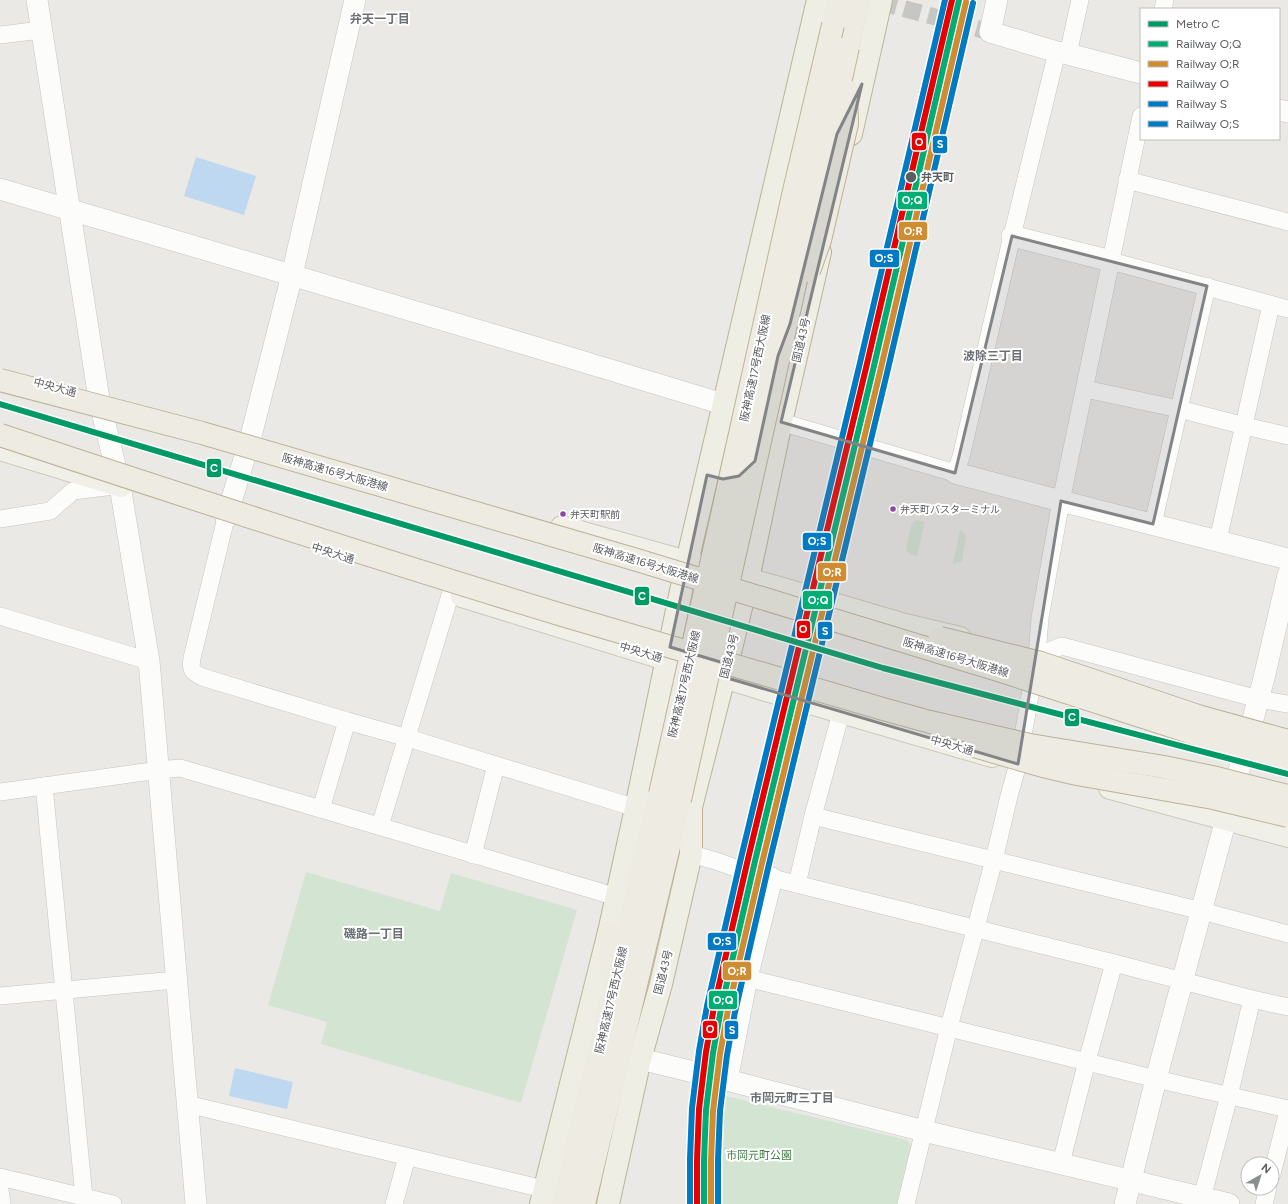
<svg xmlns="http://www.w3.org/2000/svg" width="1288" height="1204" font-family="Figtree,'Noto Sans JP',sans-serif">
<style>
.green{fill:#d4e4d3}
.water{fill:#bdd8f0}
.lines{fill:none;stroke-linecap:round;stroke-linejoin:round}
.minor-tunnel{stroke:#c6c6c4;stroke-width:17;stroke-dasharray:17 8;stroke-linecap:butt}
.minor-casing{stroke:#c6c5c5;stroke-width:18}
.tertiary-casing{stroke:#c6c5c5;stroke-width:22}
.primary-casing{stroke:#cec9b6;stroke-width:24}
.trunk-casing{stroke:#bcb397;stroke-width:24}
.motorway-casing{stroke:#bcb397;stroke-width:24}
.minor{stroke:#fcfcfb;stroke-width:17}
.tertiary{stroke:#fcfcfb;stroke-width:21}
.primary{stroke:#f1f0e8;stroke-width:22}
.trunk{stroke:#efeee5;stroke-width:22}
.motorway{stroke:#edebe2;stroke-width:22}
.motorway-bridge-casing{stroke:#bcb397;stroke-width:24;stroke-linecap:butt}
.motorway-bridge{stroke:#edebe2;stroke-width:22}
.rail-1-casing{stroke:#fff;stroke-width:9}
.rail-2-casing{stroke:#fff;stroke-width:9}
.rail-3-casing{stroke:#fff;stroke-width:9}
.rail-4-casing{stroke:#fff;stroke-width:9}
.rail-5-casing{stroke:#fff;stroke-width:9}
.rail-1{stroke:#02ad73;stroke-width:6}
.rail-2{stroke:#d08c30;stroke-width:6}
.rail-3{stroke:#e80000;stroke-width:6}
.rail-4{stroke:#007ac2;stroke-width:6}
.rail-5{stroke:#007ac2;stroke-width:6}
.metro-1-casing{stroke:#fff;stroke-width:9}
.metro-1{stroke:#019a66;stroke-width:6}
.marked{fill:#838486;fill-opacity:0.2;stroke:#838486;stroke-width:3;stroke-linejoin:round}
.stop-dot{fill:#5b5d61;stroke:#fff;stroke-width:1.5}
.bus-dot{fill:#8e44ad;stroke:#fff;stroke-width:1.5}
.labels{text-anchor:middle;stroke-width:4;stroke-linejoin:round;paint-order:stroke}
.bus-label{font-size:10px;fill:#5b5d61;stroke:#fff;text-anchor:start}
.stop-label{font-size:11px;font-weight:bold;fill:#5b5d61;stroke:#fff;text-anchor:start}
.street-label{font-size:11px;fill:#5b5d61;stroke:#fff}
.park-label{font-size:11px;fill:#3e7d45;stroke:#fff}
.neighbourhood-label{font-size:12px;font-weight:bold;fill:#6c6f73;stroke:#fff}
.line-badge{stroke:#fff;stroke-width:1.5}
.badge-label{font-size:11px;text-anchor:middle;font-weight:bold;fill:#fff}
</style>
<rect width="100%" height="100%" fill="#eae9e5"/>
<!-- green -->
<g class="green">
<polygon points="916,520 925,522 917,556 910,554 906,550 911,525"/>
<polygon points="960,530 966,536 962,561 953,564"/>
<polygon points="306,872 440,911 451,873 577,910 521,1103 321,1044 327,1022 268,1005"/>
<polygon points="714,1093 907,1140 912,1147 898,1204 710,1204 709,1159"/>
</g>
<!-- water -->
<g class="water">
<polygon points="196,157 256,176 244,215 184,196"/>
<polygon points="235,1068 293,1082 287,1109 229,1096"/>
</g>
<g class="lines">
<!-- minor-tunnel -->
<polyline class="minor-tunnel" points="880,2 990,32"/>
<!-- minor casing -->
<g class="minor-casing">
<g id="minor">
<polyline points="1163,9 1165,0"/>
<polyline points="0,35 41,30"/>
<polyline points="1068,54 1080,0"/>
<polyline points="1127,180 1288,222"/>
<polyline points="1111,261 1288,309"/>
<polyline points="1085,389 1179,409 1245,426 1288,436"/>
<polyline points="781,422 955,473 961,457 1012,236 1057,52"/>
<path d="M226,518L192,658C190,670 192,672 202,677L347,721L408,738L636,808"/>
<polyline points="0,519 50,511 73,491 114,486"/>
<polyline points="1153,524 1207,286"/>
<polyline points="1218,540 1271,305"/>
<polyline points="0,616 149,661"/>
<polyline points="1037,656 1062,646 1258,699 1288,704"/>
<polyline points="44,786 84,1197"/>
<polyline points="0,792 159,770 180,768 321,809 617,897"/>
<polyline points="321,809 347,721"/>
<polyline points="813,816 1202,911 1288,934"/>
<polyline points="380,826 451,592"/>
<polyline points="691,854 716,861 744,871 1114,963 1252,999 1288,1007"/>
<polyline points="473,855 496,765"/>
<polyline points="797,884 813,816 841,713"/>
<polyline points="747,978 1156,1079 1288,1109"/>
<polyline points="0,996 176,980"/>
<polyline points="187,1104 544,1189"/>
<polyline points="1061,1163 1087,1061 1114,963"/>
<polyline points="1272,1174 1288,1111"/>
<polyline points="0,1177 113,1204"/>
<polyline points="0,1190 2,1204"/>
<polyline points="1202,1198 1229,1096 1252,999"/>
<polyline points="394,1204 407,1157"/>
<polyline points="906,1204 949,1027 994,860 1009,796 1018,764 1037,656 1040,618 1061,501 1141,116"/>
<polyline points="1264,1204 1268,1188"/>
</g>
</g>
<!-- tertiary casing -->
<g class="tertiary-casing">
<g id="tertiary">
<polyline points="37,0 99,399 120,486 149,661 196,1204"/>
<polyline points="997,0 990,32 1057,52 1068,54 1141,73"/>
<polyline points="1279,110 1288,112"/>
<polyline points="0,189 528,345 723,404"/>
<polyline points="1012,236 1111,261"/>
<polyline points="955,473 1061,501 1288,559"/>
<polyline points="226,518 250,440 292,275 355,0"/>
<polyline points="640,1059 727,1080 924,1131 1229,1204"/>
<polyline points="727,1080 747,978 772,878"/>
<polyline points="1125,1204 1156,1079 1264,678 1288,575"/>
</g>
</g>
<!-- primary casing -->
<g class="primary-casing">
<g id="primary">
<polyline points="0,449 121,486"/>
<polyline points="562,527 783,589 905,625 960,638"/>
<polyline points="462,596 766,690 992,756"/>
<polyline points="1110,788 1288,836"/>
</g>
</g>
<!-- trunk casing -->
<g class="trunk-casing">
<g id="trunk">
<polyline points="851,134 881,0"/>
<polyline points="541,1204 609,932 636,808 687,562 818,0"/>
<polyline points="608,1204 640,1059 661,984 691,854 691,807 724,677 748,579 781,422 820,252"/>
</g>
</g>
<!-- motorway casing -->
<g class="motorway-casing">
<g id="motorway">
<polyline points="833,25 839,0"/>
<polyline points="848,47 859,0"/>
<polyline points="609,932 611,970"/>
<polyline points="563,1204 660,794"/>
<polyline points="584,1204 680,800"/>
</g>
</g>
<!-- minor -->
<use href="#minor" class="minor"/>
<!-- tertiary -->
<use href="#tertiary" class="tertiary"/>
<!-- primary -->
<use href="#primary" class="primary"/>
<!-- trunk -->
<use href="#trunk" class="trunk"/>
<!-- motorway -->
<use href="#motorway" class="motorway"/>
<!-- motorway-bridge casing -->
<g class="motorway-bridge-casing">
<g id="motorway-bridge">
<polyline points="809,271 820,240 847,124 846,90"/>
<polyline points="0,380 202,433 637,560 998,670 1196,734 1288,761"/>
<path d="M0,435C187,497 374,558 562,615C669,647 776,678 883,709L930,722L1030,745L1164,767L1212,777L1288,796"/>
<polyline points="940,638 1041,663 1198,716 1288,741"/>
<polyline points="974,746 1043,766 1077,774 1213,798 1288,816"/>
<polyline points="660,794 794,191 833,25"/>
<polyline points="680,800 848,47"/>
</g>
</g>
<!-- motorway-bridge -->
<use href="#motorway-bridge" class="motorway-bridge"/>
<!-- rail-1 casing -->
<g class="rail-1-casing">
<polyline id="rail-1" points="704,1204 704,1160 706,1110 713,1053 721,1009 755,861 873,370 959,0"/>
</g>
<!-- rail-2 casing -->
<g class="rail-2-casing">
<polyline id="rail-2" points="711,1204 711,1160 713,1111 720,1054 728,1010 762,863 880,372 966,2"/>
</g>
<!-- rail-3 casing -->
<g class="rail-3-casing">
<polyline id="rail-3" points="697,1204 697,1160 699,1109 706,1052 714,1007 748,859 866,368 952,0"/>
</g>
<!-- rail-4 casing -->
<g class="rail-4-casing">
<polyline id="rail-4" points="718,1204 718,1160 720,1111 727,1055 735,1012 769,864 887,373 973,3"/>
</g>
<!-- rail-5 casing -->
<g class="rail-5-casing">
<polyline id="rail-5" points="690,1204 690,1159 692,1108 699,1051 707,1006 741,858 859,367 945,0"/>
</g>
<!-- rail-1 -->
<use href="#rail-1" class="rail-1"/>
<!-- rail-2 -->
<use href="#rail-2" class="rail-2"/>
<!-- rail-3 -->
<use href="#rail-3" class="rail-3"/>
<!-- rail-4 -->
<use href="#rail-4" class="rail-4"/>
<!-- rail-5 -->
<use href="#rail-5" class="rail-5"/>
<!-- metro-1 casing -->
<g class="metro-1-casing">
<polyline id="metro-1" points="0,404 883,668 1288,774"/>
</g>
<!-- metro-1 -->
<use href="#metro-1" class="metro-1"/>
</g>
<!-- marked area -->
<path class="marked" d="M862,84L781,422L955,473L1012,236L1207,286L1153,524L1061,501L1018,764L724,677L727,664L670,647L707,475L723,479L739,476L755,461L778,356L790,324L837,134Z"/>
<!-- markers -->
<circle class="stop-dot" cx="911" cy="177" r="6"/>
<g class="bus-dot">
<circle cx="893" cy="509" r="3.5"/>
<circle cx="563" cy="514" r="3.5"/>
</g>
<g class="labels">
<!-- bus labels -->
<g class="bus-label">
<text x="900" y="513">弁天町バスターミナル</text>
<text x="570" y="518">弁天町駅前</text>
</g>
<!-- stop labels -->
<g class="stop-label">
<text x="921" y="181">弁天町</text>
</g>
<!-- street labels -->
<g class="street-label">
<text transform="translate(801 340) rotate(-77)" y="4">国道43号</text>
<text transform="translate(755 368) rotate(-78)" y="4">阪神高速17号西大阪線</text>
<text transform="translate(55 387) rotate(15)" y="4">中央大通</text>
<text transform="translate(335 472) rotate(16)" y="4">阪神高速16号大阪港線</text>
<text transform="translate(333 553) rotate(18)" y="4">中央大通</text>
<text transform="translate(646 563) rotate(17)" y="4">阪神高速16号大阪港線</text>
<text transform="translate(641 652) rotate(17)" y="4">中央大通</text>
<text transform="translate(729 656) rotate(-76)" y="4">国道43号</text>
<text transform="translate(956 657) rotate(17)" y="4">阪神高速16号大阪港線</text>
<text transform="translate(684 684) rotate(-77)" y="4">阪神高速17号西大阪線</text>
<text transform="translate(952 745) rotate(16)" y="4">中央大通</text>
<text transform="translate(663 972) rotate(-76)" y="4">国道43号</text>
<text transform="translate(611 1000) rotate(-77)" y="4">阪神高速17号西大阪線</text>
</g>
<!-- park labels -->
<g class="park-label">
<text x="759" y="1159">市岡元町公園</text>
</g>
<!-- neighbourhood labels -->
<g class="neighbourhood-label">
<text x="380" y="23">弁天一丁目</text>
<text x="993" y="360">波除三丁目</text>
<text x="374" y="938">磯路一丁目</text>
<text x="792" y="1102">市岡元町三丁目</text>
</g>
</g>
<g class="line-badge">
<rect x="911" y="132" width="16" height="19" rx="4" fill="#e80000"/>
<rect x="932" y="135" width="16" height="19" rx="4" fill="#007ac2"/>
<rect x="897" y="191" width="31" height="19" rx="4" fill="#02ad73"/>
<rect x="898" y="221" width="30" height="20" rx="4" fill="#d08c30"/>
<rect x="869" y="249" width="31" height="19" rx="4" fill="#007ac2"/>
<rect x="206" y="458" width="16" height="20" rx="4" fill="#019a66"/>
<rect x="802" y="532" width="30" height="19" rx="4" fill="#007ac2"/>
<rect x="817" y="562" width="30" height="20" rx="4" fill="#d08c30"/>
<rect x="634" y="586" width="16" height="20" rx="4" fill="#019a66"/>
<rect x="802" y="590" width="31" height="20" rx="4" fill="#02ad73"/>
<rect x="796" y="620" width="15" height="19" rx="4" fill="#e80000"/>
<rect x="817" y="621" width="16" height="19" rx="4" fill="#007ac2"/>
<rect x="1064" y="708" width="16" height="19" rx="4" fill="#019a66"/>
<rect x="707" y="932" width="30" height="19" rx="4" fill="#007ac2"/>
<rect x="722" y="961" width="30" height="20" rx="4" fill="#d08c30"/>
<rect x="708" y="990" width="30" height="20" rx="4" fill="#02ad73"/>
<rect x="702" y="1020" width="16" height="19" rx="4" fill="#e80000"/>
<rect x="724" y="1020" width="15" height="20" rx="4" fill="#007ac2"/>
</g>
<g class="badge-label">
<text x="919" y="146">O</text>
<text x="940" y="148">S</text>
<text x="912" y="204">O;Q</text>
<text x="913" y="235">O;R</text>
<text x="884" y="262">O;S</text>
<text x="214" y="472">C</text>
<text x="817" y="545">O;S</text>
<text x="832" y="576">O;R</text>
<text x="642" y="600">C</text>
<text x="818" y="604">O;Q</text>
<text x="803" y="633">O</text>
<text x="825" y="635">S</text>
<text x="1072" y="721">C</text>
<text x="722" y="945">O;S</text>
<text x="737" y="975">O;R</text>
<text x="723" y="1004">O;Q</text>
<text x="710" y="1033">O</text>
<text x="732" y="1034">S</text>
</g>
<!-- legend -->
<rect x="1140" y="8" width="140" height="132" fill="#ffffff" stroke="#bdbec0"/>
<rect x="1148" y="21" width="20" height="6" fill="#019a66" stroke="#bdbec0"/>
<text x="1176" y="28" font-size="12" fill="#5b5d61">Metro C</text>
<rect x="1148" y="41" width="20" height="6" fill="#02ad73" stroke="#bdbec0"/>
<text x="1176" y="48" font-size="12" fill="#5b5d61">Railway O;Q</text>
<rect x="1148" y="61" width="20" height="6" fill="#d08c30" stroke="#bdbec0"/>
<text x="1176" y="68" font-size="12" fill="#5b5d61">Railway O;R</text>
<rect x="1148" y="81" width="20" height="6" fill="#e80000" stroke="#bdbec0"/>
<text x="1176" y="88" font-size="12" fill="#5b5d61">Railway O</text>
<rect x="1148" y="101" width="20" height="6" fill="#007ac2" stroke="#bdbec0"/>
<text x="1176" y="108" font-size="12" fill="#5b5d61">Railway S</text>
<rect x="1148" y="121" width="20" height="6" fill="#007ac2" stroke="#bdbec0"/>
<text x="1176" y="128" font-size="12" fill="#5b5d61">Railway O;S</text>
<!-- north arrow -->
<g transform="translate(1260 1176) rotate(39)"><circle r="19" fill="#ffffff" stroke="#bdbec0"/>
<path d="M0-3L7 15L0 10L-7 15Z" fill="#8d8e8f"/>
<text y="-6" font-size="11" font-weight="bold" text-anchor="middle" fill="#5b5d61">N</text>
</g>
</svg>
